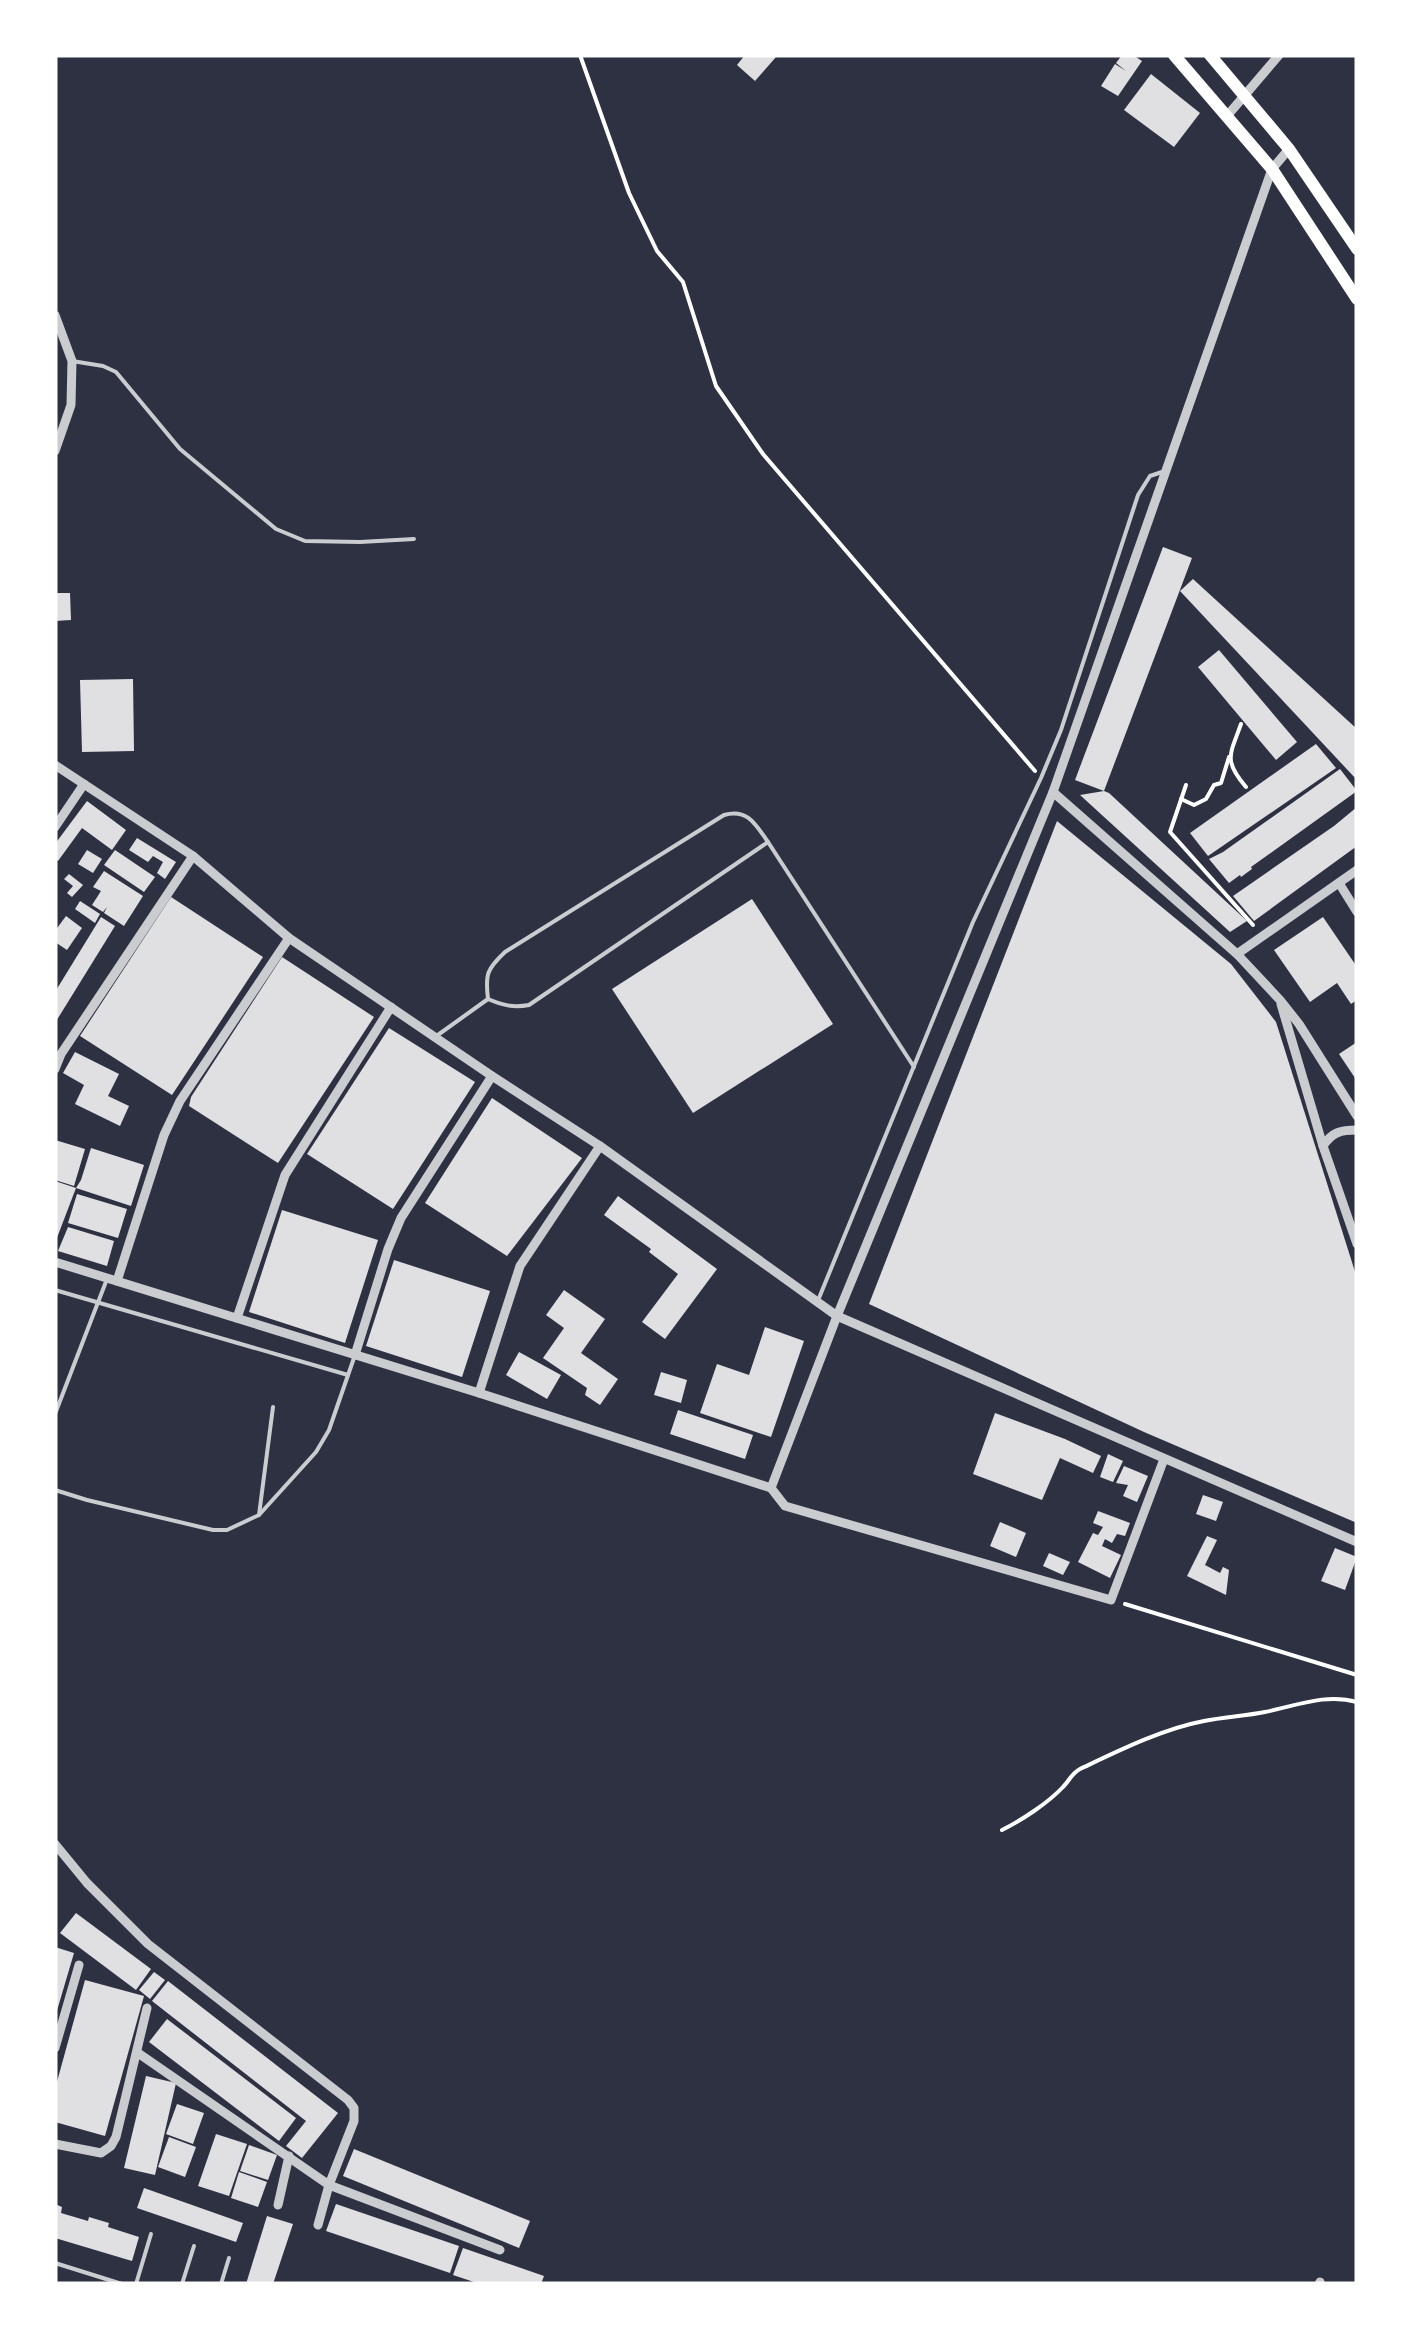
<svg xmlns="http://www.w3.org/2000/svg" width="1412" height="2339" font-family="Spectral,serif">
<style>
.building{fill:#e0e0e3}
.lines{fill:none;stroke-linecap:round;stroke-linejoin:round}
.path{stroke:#fff;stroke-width:4}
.service{stroke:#caccd0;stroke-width:4}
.minor{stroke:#caccd0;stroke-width:9}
.secondary{stroke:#fff;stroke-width:12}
</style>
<rect width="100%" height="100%" fill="#2d3142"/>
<!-- building -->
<g class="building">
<polygon points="745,55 774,55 776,57 755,81 737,65"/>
<polygon points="1122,55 1133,55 1142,61 1118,96 1101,86 1115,64 1126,71 1116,63"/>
<polygon points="1151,74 1200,113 1174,147 1124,110"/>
<polygon points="1163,547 1192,558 1104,791 1109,793 1247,921 1230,932 1080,795 1104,791 1075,780"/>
<polygon points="1193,579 1357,729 1357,780 1180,591"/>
<polygon points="55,593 70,593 71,620 55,621"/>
<polygon points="1219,650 1297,742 1276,760 1198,667"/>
<polygon points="133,679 134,751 82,752 80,680"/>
<polygon points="1316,744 1336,768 1208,856 1190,833"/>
<polygon points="1340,769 1357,791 1251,867 1252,869 1241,877 1240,875 1229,883 1209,859 1223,852"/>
<polygon points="87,801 126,830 112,850 82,828 58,861 55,859 55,844"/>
<polygon points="1357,807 1357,846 1254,921 1233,896 1334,826"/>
<polygon points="1057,821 1231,964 1276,1022 1357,1278 1357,1523 1144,1432 869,1304"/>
<polygon points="137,838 176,862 165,879 157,873 163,862 153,856 148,862 129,850"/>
<polygon points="87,850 102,859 93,873 78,864"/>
<polygon points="115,850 155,877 144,892 104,865"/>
<polygon points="104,871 143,896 124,926 104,913 107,907 103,912 92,905 101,891 93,887"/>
<polygon points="69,874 83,885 72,897 67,893 73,886 64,879"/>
<polygon points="171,897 263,957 172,1095 80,1036"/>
<polygon points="752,899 833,1024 693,1113 612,989"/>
<polygon points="80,901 100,914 95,923 75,909"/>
<polygon points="66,916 82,928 67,950 55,942 55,931"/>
<polygon points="101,917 115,926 55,1023 55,992"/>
<polygon points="1323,917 1357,967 1357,1000 1351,1004 1337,983 1310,1002 1274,950"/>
<polygon points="282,957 374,1017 278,1163 189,1106 191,1097"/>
<polygon points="389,1028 475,1082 393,1209 307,1154"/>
<polygon points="1357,1042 1357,1081 1339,1054"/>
<polygon points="75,1052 119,1074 108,1096 129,1106 120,1126 75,1104 84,1085 63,1073"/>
<polygon points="492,1098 582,1158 507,1256 425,1203"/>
<polygon points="55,1140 85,1149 74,1186 55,1180"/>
<polygon points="91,1148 144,1165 131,1206 76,1188 81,1180"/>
<polygon points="55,1181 76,1188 55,1243"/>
<polygon points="77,1194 127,1209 118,1238 68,1223"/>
<polygon points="618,1196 717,1269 665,1339 642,1322 678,1274 649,1252 651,1249 604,1215"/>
<polygon points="282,1210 378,1240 345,1343 249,1312"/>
<polygon points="68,1227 114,1241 107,1266 58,1251"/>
<polygon points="394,1260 490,1291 462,1377 366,1346"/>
<polygon points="564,1290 605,1319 581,1353 618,1379 600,1405 585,1395 587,1388 543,1358 564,1328 546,1315"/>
<polygon points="765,1327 804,1341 771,1437 700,1413 717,1364 749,1375"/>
<polygon points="519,1352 561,1375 547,1399 506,1375"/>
<polygon points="661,1372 687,1380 681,1403 654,1395"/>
<polygon points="678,1410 753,1435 745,1459 670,1434"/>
<polygon points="995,1413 1065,1439 1101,1456 1093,1473 1060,1458 1042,1500 973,1474"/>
<polygon points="1108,1454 1123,1461 1113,1482 1100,1477"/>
<polygon points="1124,1466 1148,1476 1137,1502 1123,1496 1128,1485 1116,1483"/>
<polygon points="1203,1495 1223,1502 1216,1521 1196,1514"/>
<polygon points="1098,1511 1130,1523 1125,1536 1117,1534 1112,1543 1105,1539 1102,1546 1121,1555 1110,1578 1078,1562 1093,1533 1098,1535 1103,1527 1093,1523"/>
<polygon points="1000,1522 1026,1533 1016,1557 990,1546"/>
<polygon points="1207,1536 1217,1540 1205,1565 1220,1573 1223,1567 1229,1570 1226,1595 1187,1576"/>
<polygon points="1335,1548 1357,1557 1345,1590 1321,1581"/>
<polygon points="1049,1553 1070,1562 1063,1575 1043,1566"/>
<polygon points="76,1913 151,1969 136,1990 60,1933"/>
<polygon points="55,1947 74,1953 56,2014 55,2014"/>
<polygon points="154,1972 165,1980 150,1999 139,1990"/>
<polygon points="85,1980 144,1996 105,2136 55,2122 55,2089"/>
<polygon points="168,1981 338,2113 302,2158 286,2146 306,2121 152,2001"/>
<polygon points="167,2019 296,2118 279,2141 149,2042"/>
<polygon points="146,2076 176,2083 155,2175 124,2168"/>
<polygon points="177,2104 204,2113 193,2144 166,2134"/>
<polygon points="216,2134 247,2144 229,2196 198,2186"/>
<polygon points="169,2137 196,2147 185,2177 158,2167"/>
<polygon points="249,2145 277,2155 268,2180 240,2171"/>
<polygon points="354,2149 530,2221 519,2248 343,2176"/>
<polygon points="239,2172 267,2182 258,2207 231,2198"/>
<polygon points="144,2188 243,2223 236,2242 137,2208"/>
<polygon points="55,2204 62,2207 61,2213 88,2221 89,2217 109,2223 108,2227 139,2237 132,2261 55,2238"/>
<polygon points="336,2204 459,2246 450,2273 326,2231"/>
<polygon points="267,2216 293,2224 273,2284 246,2284"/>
<polygon points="463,2248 544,2276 541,2284 480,2284 453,2275"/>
</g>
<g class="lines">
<!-- path -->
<g class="path">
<polyline points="580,55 629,193 657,251 683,282 716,386 763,454 1035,771"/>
<path d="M1241,724C1230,755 1223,760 1246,787"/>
<polyline points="1186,785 1170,832 1253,925"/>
<polyline points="1181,799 1194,805 1206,799 1214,785 1221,783 1229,757"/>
<polyline points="1125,1604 1357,1675"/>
<path d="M1002,1830C1022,1820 1048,1803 1063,1787C1070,1780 1071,1774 1080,1769C1118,1751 1162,1729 1204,1721C1224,1717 1245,1716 1265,1712C1296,1706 1325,1693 1357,1702"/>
</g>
<!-- service -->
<g class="service">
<polyline points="72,361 103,366 116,372 180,449 276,529 305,541 360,542 414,539"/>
<path d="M488,999C485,974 487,969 505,952L724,815C748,808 756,825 768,842"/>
<path d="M435,1037L488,999C502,1005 513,1008 529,1005L768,842L914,1067"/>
<polyline points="55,1290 348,1375"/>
<polyline points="819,1298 973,922 1041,778 1061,730 1138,495 1150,476 1162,472"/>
<polyline points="55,1414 107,1279"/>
<polyline points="55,1490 87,1500 213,1530 227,1530 259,1515 273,1407"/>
<polyline points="259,1515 316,1452 329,1430 355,1355"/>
<polyline points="55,2263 122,2284"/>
<polyline points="136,2284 151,2234"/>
<polyline points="182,2284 194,2246"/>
<polyline points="221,2284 229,2258"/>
</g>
<!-- minor -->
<g class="minor">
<polyline points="1227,116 1279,55"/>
<polyline points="55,315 72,361 71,405 55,451"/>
<polyline points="55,765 193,856 289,938 492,1076 600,1146 837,1316 1357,1542"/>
<polyline points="1053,792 1237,954 1280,1000 1299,1024 1357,1116"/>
<polyline points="55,827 84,784"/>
<polyline points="1339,883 1357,912"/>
<polyline points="1237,954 1357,870"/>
<polyline points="1281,1004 1323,1146 1357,1244"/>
<polyline points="55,1069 61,1054 193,856"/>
<path d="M1323,1146C1332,1132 1341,1130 1357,1130"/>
<polyline points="55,1262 479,1393 771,1488 785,1506 1111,1600 1164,1459"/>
<polyline points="117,1281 164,1135 180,1101 289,938"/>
<polyline points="237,1318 285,1175 391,1007"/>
<polyline points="355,1355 388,1249 401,1218 492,1076"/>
<polyline points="479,1393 520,1266 600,1146"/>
<polyline points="771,1488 837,1316 1053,792 1272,169 1289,149"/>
<polyline points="55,1844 87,1883 148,1944 348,2100 354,2108 354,2121 329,2185 318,2225"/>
<polyline points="55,2048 79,1965"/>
<polyline points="138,2053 329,2185 500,2250"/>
<polyline points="55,2144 101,2153 111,2146 116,2137 147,2008"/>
<polyline points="278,2205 289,2156"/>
<polyline points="1319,2284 1320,2282"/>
</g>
<!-- secondary -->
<g class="secondary">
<polyline points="1174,55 1272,169 1357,299"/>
<polyline points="1210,55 1289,149 1357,249"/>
</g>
</g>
<!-- border -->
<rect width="1412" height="2339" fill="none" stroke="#ffffff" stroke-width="115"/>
</svg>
